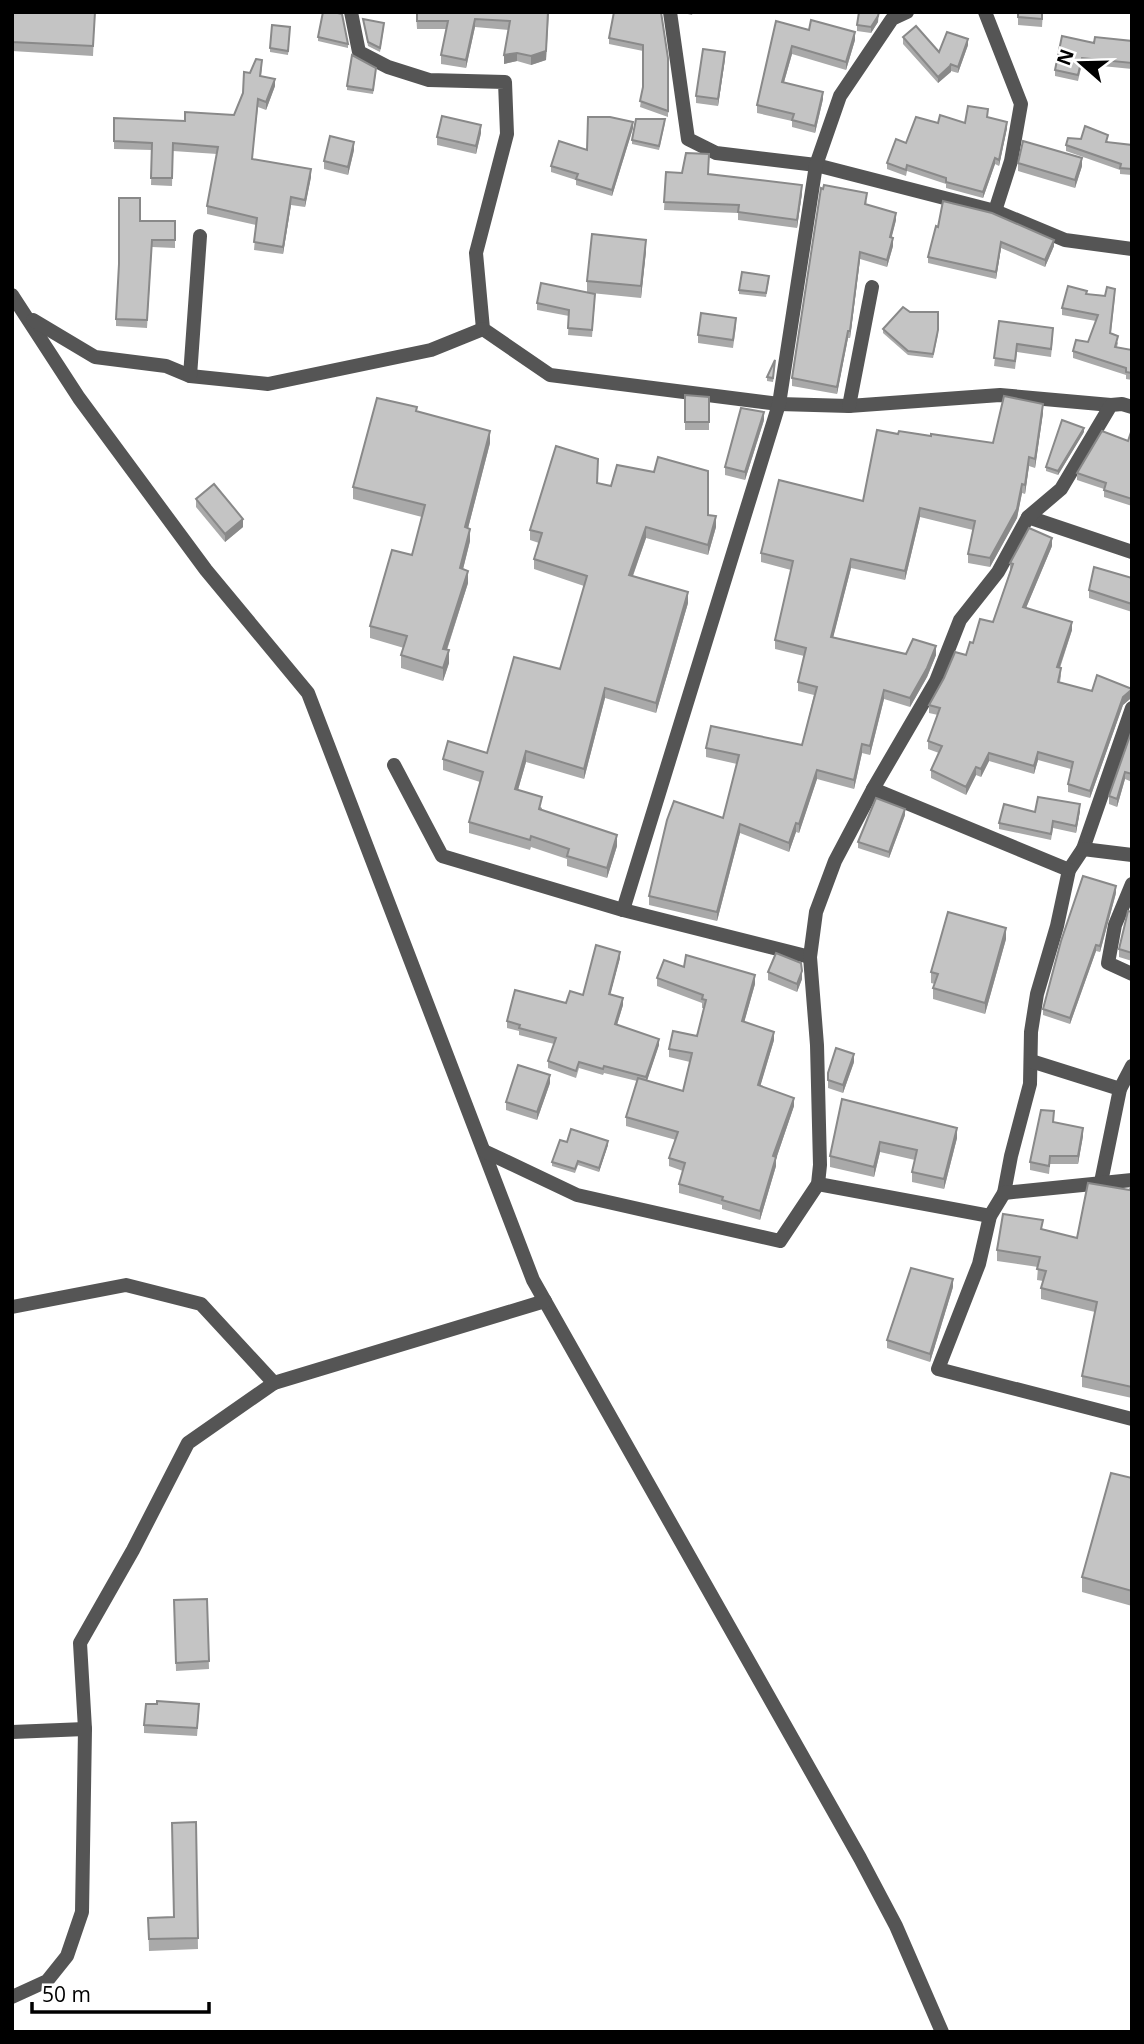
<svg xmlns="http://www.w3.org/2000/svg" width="1144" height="2044" font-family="'Open Sans',sans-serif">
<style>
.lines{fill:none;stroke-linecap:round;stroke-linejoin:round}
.minor{stroke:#555;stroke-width:14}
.wall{fill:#a9a9a9}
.shaded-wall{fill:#898989}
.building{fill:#c4c4c4;stroke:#898989;stroke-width:2}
</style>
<rect width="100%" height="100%" fill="#fff"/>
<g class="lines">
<!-- minor -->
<g class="minor">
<polyline points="351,12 359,52 388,67 429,80 505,82 507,134 476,253 483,329 550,375 779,404 849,406 1000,395 1111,405"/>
<polyline points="670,12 688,139 716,153 816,165 995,211 1065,240 1132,249"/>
<polyline points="985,12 1021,104 1011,161 995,211"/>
<polyline points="12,295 79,398 206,570 308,693 533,1280 860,1858 896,1926 942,2032"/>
<polyline points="33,320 95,357 166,366 190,376 268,384 431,350 483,329"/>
<polyline points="190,376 200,236"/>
<polyline points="849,406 872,287"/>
<polyline points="1028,517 1132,552"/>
<polyline points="1132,708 1083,849 1069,870 1057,926 1037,994 1031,1032 1030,1084 1011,1156 1004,1193 990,1216 979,1264 938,1369 1132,1419"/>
<polyline points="394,765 442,856 623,910 810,957"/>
<polyline points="873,789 1069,870"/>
<polyline points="1083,849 1132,855"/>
<polyline points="1132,884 1115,925 1108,963 1132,974"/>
<polyline points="623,910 779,404 816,165 840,96 892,19 907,12"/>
<polyline points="1031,1061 1120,1089"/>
<polyline points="484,1151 577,1195 780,1241 818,1184 820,1165 817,1045 810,957 816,912 835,861 873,789 936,681 960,620 998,572 1028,517 1061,489 1111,405 1122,404 1132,407"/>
<polyline points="1101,1182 1120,1089 1132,1066"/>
<polyline points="818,1184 990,1216"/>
<polyline points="1004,1193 1132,1180"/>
<polyline points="12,1307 126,1285 201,1304 274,1383 545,1301"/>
<polyline points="12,1732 85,1729"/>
<polyline points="12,1997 47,1981 67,1956 82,1912 85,1729 80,1643 133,1550 188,1443 274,1383"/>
</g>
</g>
<!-- wall -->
<g class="wall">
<polygon points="12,12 95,12 93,56 12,51"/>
<polygon points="416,12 549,12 546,60 531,65 517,61 504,64 509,30 475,27 466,68 441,64 441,55 447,29 417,29"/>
<polygon points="614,12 668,58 668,117 640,107 643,87 643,51 609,44 609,38"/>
<polygon points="679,12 693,12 692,15"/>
<polygon points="1018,12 1043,12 1042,27 1018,25"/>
<polygon points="363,19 384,27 380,52 368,46"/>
<polygon points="776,21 809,30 855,40 846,70 792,54 784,82 823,99 815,133 792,127 792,121 757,113 757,105"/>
<polygon points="878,22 871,33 857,31 857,25"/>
<polygon points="290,27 288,55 270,52 270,48"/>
<polygon points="318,37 348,44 348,48 318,41"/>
<polygon points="903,37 939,52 968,45 958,73 951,71 938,83 903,44"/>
<polygon points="1132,41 1132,69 1082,64 1078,81 1055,76 1055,70 1094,43"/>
<polygon points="725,59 718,106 696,103 696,96"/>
<polygon points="262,68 261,76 275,86 266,110 258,107 252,159 311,177 305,207 291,205 283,254 254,250 256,225 207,214 207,206 217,154 173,151 172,186 151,185 152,150 114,149 114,118 185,121 234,115 250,73"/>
<polygon points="376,72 373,94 347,90 347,86"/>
<polygon points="988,117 1007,128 999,166 995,164 983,198 946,188 946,184 907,171 906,176 887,169 887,163 906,143 938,123 965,123"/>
<polygon points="665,123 659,150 632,144 632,140"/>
<polygon points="633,128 612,196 576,185 576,180 551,172 551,166 587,150"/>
<polygon points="481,133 476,154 437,145 437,137"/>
<polygon points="1081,139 1108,141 1108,142 1132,145 1132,175 1120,174 1120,170 1066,151 1066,145"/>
<polygon points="354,150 348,175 324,169 324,161"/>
<polygon points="1018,163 1082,166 1075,188 1018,171"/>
<polygon points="666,172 709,174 802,193 797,228 738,220 738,213 664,210"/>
<polygon points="867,200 866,205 896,220 891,238 893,246 887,267 860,259 850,338 848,338 837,394 792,386 792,378"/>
<polygon points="140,221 175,221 175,248 152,247 147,328 116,326 116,319"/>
<polygon points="938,227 1054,246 1045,267 1001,248 996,279 928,263 928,257"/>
<polygon points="646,251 641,298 591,293 595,300 592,337 568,335 569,316 537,310 537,303 587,292 587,281"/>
<polygon points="769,280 766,297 739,294 739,290"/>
<polygon points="1087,294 1115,296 1111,333 1118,343 1117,347 1132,350 1132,380 1126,379 1126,375 1073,358 1073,351 1088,342 1096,321 1062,315 1062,308"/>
<polygon points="910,312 938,334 933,358 908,355 883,333 883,329"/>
<polygon points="999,321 1053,336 1051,357 1017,352 1015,369 994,366"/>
<polygon points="736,326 733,348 698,343 698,335"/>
<polygon points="775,364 773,382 767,381 767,377"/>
<polygon points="685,395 709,397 709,430 685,430"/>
<polygon points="417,412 490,443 468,528 470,541 463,569 468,583 447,650 449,663 443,681 401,668 401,655 404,648 370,638 370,626 412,555 422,517 353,499 353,487"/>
<polygon points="1043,413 1035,468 1029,466 1025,494 1022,493 1017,518 990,567 968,563 968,554 973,530 920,517 905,580 851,568 833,637 906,654 936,655 927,677 910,707 884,699 870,755 862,753 854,789 817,779 799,833 796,832 789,852 740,833 717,921 649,905 649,896 723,818 737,764 706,757 706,748 802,745 814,695 798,691 798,682 804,656 775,649 775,640 791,570 761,562 761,553 863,501 898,434 931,436 993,443"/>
<polygon points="764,420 745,480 725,475 725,467"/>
<polygon points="1132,429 1132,506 1104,497 1104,489 1077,480 1077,473 1128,441"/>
<polygon points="1084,432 1058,475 1046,471 1046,467"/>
<polygon points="598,470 597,483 708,515 716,527 708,555 646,538 633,576 688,603 656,713 605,698 584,779 526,762 518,790 542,808 542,810 617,846 607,878 567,866 567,859 531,847 530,850 469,833 469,822 480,782 443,770 443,759 487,753 560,669 584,586 534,569 534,559 539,543 530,540 530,530"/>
<polygon points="196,499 243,527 225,542 196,507"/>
<polygon points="1052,546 1026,608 1072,630 1060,668 1061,676 1060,682 1092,691 1132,689 1132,699 1130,699 1123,705 1090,798 1068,792 1068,784 1071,769 1038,760 1034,774 989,761 981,777 976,775 966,795 931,778 931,770 939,753 928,749 928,741 938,715 929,713 929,705 966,655 973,643 993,622 1010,571 1010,563"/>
<polygon points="1132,578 1132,612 1089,598 1089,590"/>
<polygon points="1132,730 1132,782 1125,779 1117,807 1109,804 1109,796"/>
<polygon points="1080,811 1076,833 1053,828 1051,840 999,829 999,823 1035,812"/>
<polygon points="905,815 889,858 858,848 858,842"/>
<polygon points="1116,893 1100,952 1096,951 1070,1024 1043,1015 1043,1009"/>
<polygon points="1132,912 1132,961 1119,957 1119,949"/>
<polygon points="1006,939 985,1014 933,999 933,988 935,984 931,983 931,972"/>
<polygon points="620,958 610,994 623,1005 617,1025 659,1045 647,1080 683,1091 690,1062 669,1057 669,1049 697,1036 704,1008 702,1008 702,1003 657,986 657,978 684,967 755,984 744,1022 774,1040 760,1086 794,1106 776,1159 776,1166 760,1220 722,1209 722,1205 679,1193 679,1184 683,1171 669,1166 669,1158 676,1140 626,1126 626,1117 637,1081 604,1073 603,1075 579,1068 576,1078 548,1068 548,1061 554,1044 519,1035 519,1031 507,1028 507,1021 566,1003 583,995"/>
<polygon points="768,972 802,979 797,992 768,980"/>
<polygon points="854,1062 843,1093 828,1088 828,1073"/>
<polygon points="550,1083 537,1120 506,1110 506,1102"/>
<polygon points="842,1099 957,1138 944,1189 912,1182 912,1172 915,1160 880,1152 874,1177 830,1167 830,1156"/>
<polygon points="1054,1122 1083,1136 1078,1164 1050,1164 1049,1174 1030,1170 1030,1162"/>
<polygon points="608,1145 599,1172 578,1165 575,1173 552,1166 552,1162"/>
<polygon points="1132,1182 1132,1398 1082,1387 1082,1376 1095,1312 1041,1299 1041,1288 1043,1281 1037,1280 1038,1267 997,1261 997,1250 1043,1229 1077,1238 1130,1190"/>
<polygon points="953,1287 930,1362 887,1348 887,1340"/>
<polygon points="1132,1478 1132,1606 1082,1592 1082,1577"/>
<polygon points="207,1599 209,1669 176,1671 174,1600"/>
<polygon points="199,1712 197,1736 144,1733 144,1725"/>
<polygon points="196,1822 198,1949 149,1951 148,1918 174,1917"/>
</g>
<!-- shaded-wall -->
<g class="shaded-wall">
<polygon points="548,12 546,60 531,65 531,56"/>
<polygon points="879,12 878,22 871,33 871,27"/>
<polygon points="475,19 475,27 466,68 466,60"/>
<polygon points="855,32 855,40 846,70 846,62"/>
<polygon points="968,39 968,45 958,73 958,67"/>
<polygon points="792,46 792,54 782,89 782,82"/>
<polygon points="725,52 725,59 718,106 718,99"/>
<polygon points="517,53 517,61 504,64 504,55"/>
<polygon points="951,65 951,72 938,83 938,77"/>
<polygon points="275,79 275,86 266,110 266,102"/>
<polygon points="823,92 823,99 815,133 815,126"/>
<polygon points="633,122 633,128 612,196 612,190"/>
<polygon points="1007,122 1007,128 999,166 999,160"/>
<polygon points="481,125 481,133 476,154 476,146"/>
<polygon points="354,142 354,150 348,175 348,167"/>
<polygon points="995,158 995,164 983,198 983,192"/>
<polygon points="1082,158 1082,166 1075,188 1075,180"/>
<polygon points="311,169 311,177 305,207 305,200"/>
<polygon points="802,185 802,193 797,228 797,220"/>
<polygon points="291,197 291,205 283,254 283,247"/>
<polygon points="896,213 896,220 890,244 890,237"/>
<polygon points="893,238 893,246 887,267 887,260"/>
<polygon points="646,240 646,251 641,298 641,286"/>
<polygon points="1054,240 1054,246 1045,267 1045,260"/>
<polygon points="1001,242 1001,248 996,279 996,272"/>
<polygon points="860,252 860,259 850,338 850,331"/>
<polygon points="848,331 848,338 837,394 837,387"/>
<polygon points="1043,404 1043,413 1035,468 1035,459"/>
<polygon points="764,412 764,420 745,480 745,472"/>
<polygon points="1084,428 1084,432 1058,475 1058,471"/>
<polygon points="490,431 490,443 465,540 465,527"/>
<polygon points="1029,457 1029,466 1025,494 1025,485"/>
<polygon points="1022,484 1022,493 1017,518 990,567 990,558"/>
<polygon points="920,508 920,517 905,580 905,571"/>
<polygon points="716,516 716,527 708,555 708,545"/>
<polygon points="243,519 243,527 225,542 225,534"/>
<polygon points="646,527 646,538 629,586 629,575"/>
<polygon points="470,529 470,541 460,581 460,568"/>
<polygon points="1052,538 1052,546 1023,615 1023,607"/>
<polygon points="851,559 851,568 831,646 831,637"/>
<polygon points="468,571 468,583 443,661 443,649"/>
<polygon points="688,592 688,603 656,713 656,703"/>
<polygon points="1072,622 1072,630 1057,675 1057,667"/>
<polygon points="936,646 936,655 927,677 910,707 910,698"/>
<polygon points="449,650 449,663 443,681 443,668"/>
<polygon points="605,688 605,698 584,779 584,769"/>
<polygon points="884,690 884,699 870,755 870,746"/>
<polygon points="1130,691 1130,699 1123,705 1090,798 1090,791 1123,697"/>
<polygon points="862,744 862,753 854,789 854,780"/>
<polygon points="526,751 526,762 515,800 515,789"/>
<polygon points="1038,752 1038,760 1034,774 1034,766"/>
<polygon points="989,753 989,761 981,777 981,769"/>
<polygon points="976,767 976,775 966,795 966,787"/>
<polygon points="817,770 817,779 799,833 799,824"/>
<polygon points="1125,772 1125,779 1117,807 1117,799"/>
<polygon points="1080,804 1080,811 1076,833 1076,826"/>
<polygon points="905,809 905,815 889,858 889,852"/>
<polygon points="796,823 796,832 789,852 789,843"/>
<polygon points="740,824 740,833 717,921 717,912"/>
<polygon points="617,835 617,846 607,878 607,868"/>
<polygon points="1116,886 1116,893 1100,952 1100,946"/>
<polygon points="1006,928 1006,939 985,1014 985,1003"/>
<polygon points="1096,945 1096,951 1070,1024 1070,1018"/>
<polygon points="620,952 620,958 609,1000 609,994"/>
<polygon points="802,971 802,979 797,992 797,984"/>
<polygon points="755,975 755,984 742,1030 742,1021"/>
<polygon points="623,998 623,1005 615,1031 615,1024"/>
<polygon points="774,1032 774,1040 758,1094 758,1085"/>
<polygon points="659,1039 659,1045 646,1084 646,1077"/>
<polygon points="854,1054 854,1062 843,1093 843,1085"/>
<polygon points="550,1075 550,1083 537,1120 537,1112"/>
<polygon points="794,1098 794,1106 776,1159 776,1166 760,1220 760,1211 773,1156"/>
<polygon points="957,1128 957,1138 944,1189 944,1179"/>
<polygon points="1083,1128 1083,1136 1078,1164 1078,1156"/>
<polygon points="608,1141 608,1145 599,1172 599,1168"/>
<polygon points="880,1142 880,1152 874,1177 874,1167"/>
<polygon points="953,1279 953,1287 930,1362 930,1354"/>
</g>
<!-- building -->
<g class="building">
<polygon points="12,12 95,12 93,46 12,42"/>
<polygon points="323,12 333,12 342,14 348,44 318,37"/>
<polygon points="417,12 548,12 546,51 531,56 517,53 504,55 510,21 475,19 466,60 441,55 448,21 417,21"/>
<polygon points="614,12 661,12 668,58 668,111 640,101 643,87 643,45 609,38"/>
<polygon points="859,12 879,12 878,16 871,27 857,25"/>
<polygon points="1018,12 1042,12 1042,19 1018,17"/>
<polygon points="363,19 384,23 380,48 368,42"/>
<polygon points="811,20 855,32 846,62 792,46 782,82 823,92 815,126 792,120 794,114 757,105 776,21 809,30"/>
<polygon points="272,25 290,27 288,51 270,48"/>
<polygon points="916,26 939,52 947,32 968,39 958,67 950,64 951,65 938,77 903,37"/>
<polygon points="1062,36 1094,43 1095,37 1132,41 1132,63 1082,58 1078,75 1055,70"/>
<polygon points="703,49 725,52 718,99 696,96"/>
<polygon points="352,55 376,68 373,90 347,86"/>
<polygon points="256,59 262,60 260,76 275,79 266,102 258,99 252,159 311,169 305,200 291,197 283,247 254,242 257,218 207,206 218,147 173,143 172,178 151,178 152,143 114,141 114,118 185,121 185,112 234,115 243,93 244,72 250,73"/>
<polygon points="968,106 988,109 987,117 1007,122 999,160 995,158 983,192 946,182 946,178 907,165 906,170 887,163 896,139 906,143 916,117 938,123 940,115 965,123"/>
<polygon points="442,116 481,125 476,146 437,137"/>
<polygon points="588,117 610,117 633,122 612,190 576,179 578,174 551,166 559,141 587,150"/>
<polygon points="636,119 665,119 659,146 632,140"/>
<polygon points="1085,126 1108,135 1106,142 1132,145 1132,169 1120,168 1121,164 1066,145 1068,138 1081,139"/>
<polygon points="330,136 354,142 348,167 324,161"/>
<polygon points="1023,141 1082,158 1075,180 1018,163"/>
<polygon points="686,153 709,154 708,174 802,185 797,220 738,212 739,205 664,202 666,172 682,173"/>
<polygon points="824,185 867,193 865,204 896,213 890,237 893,238 887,260 860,252 850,331 848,331 837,387 792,378 821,188 823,189"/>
<polygon points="119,198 140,198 140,221 175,221 175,240 152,240 147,320 116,319 119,264"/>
<polygon points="943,201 992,213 1054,240 1045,260 1001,242 996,272 928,257 936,226 938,227"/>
<polygon points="592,234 646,240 641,286 587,281"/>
<polygon points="742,272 769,276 766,293 739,290"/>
<polygon points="541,283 595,294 592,330 568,328 569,310 537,303"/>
<polygon points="1068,286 1087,291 1086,294 1105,296 1107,287 1115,289 1110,333 1118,336 1115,347 1132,350 1132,373 1126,372 1126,368 1073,351 1076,340 1088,342 1098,315 1062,308"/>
<polygon points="903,307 910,312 938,312 938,330 933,354 908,351 883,329"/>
<polygon points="701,313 736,318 733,340 698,335"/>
<polygon points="999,321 1053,328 1051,349 1017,344 1015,361 994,358"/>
<polygon points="775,360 773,378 767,377"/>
<polygon points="685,395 709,397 709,422 685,422"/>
<polygon points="1004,396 1043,404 1035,459 1029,457 1025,485 1022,484 1017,509 990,558 968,554 975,521 920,508 905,571 851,559 831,637 906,654 913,639 936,646 927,668 910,698 884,690 870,746 862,744 854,780 817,770 799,824 796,823 789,843 740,824 717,912 649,896 667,820 674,801 723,818 739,755 706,748 711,726 802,745 817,687 798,682 806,648 775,640 793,561 761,553 779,480 863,501 877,430 898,434 899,431 931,436 931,434 993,443"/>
<polygon points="377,398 417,407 416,411 490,431 465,527 470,529 460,568 468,571 443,649 449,650 443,668 401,655 407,636 370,626 392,550 412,555 425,505 353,487"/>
<polygon points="741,408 764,412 745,472 725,467"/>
<polygon points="1062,420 1084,428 1058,471 1046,467"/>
<polygon points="1132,429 1132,499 1104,490 1106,483 1077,473 1102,431 1128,441"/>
<polygon points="556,446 598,459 597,483 611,486 617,465 654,472 658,457 708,471 708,515 716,516 708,545 646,527 629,575 688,592 656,703 605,688 584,769 526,751 515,789 542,797 539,809 617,835 607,868 567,856 569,849 531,836 530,840 469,822 483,772 443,759 448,741 487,753 514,657 560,669 587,576 534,559 542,533 530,530"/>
<polygon points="214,484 243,519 225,534 196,499"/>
<polygon points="1029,528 1052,538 1023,607 1072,622 1057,667 1061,668 1058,682 1092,691 1097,675 1132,689 1132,691 1130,691 1123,697 1090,791 1068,784 1073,762 1038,752 1034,766 989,753 981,769 976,767 966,787 931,770 942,746 928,741 940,708 929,705 944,678 955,652 966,655 970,642 973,643 980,619 993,622 1013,564 1010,563"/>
<polygon points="1094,567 1132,578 1132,604 1089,590"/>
<polygon points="1132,730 1132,774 1125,772 1117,799 1109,796"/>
<polygon points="1038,797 1080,804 1076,826 1053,821 1051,834 999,823 1004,804 1035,812"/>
<polygon points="876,798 905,809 889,852 858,842"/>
<polygon points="1083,876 1116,886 1100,946 1096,945 1070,1018 1043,1009 1061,941"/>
<polygon points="1128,911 1132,912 1132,953 1119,949"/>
<polygon points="948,912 1006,928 985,1003 933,988 938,974 931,972"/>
<polygon points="596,945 620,952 609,994 623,998 615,1024 659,1039 646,1077 604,1066 603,1069 579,1062 576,1071 548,1061 556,1038 519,1028 520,1025 507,1021 515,990 566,1003 570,991 583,995"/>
<polygon points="776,953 801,963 802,971 797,984 768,972"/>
<polygon points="686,955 755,975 742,1021 774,1032 758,1085 794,1098 773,1156 776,1157 760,1211 722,1200 723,1197 679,1184 685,1163 669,1158 678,1132 626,1117 638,1078 683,1091 692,1053 669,1049 673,1031 697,1036 706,1000 702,999 703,995 657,978 664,960 684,967"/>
<polygon points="836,1048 854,1054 843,1085 828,1080 828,1073"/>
<polygon points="518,1065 550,1075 537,1112 506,1102"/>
<polygon points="842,1099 957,1128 944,1179 912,1172 917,1150 880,1142 874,1167 830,1156"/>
<polygon points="1041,1110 1054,1111 1053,1122 1083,1128 1078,1156 1050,1156 1049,1166 1030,1162"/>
<polygon points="571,1129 608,1141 599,1168 578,1161 575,1169 552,1162 560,1140 567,1142"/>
<polygon points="1132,1182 1132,1387 1082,1376 1097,1302 1041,1288 1046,1271 1037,1269 1040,1257 997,1250 1003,1214 1043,1220 1041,1229 1077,1238 1088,1183 1130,1190"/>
<polygon points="911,1268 953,1279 930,1354 887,1340"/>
<polygon points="1111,1473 1132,1478 1132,1591 1082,1577"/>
<polygon points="207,1599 209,1661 176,1663 174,1600"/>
<polygon points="157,1701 199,1704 197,1728 144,1725 146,1704 157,1704"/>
<polygon points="196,1822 198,1938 149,1939 148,1918 174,1917 172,1823"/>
</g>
<!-- border -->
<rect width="1144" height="2044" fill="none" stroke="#000000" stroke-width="28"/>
<!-- north arrow -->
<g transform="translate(1081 63) rotate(290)" stroke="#ffffff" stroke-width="5" paint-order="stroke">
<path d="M0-5L12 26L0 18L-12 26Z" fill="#000000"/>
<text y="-10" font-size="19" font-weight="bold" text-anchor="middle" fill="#000000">N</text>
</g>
<!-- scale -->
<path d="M32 2002v10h177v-10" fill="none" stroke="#000000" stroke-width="3.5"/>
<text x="42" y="2002" font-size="21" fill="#000000" stroke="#ffffff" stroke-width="5" paint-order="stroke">50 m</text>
</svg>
